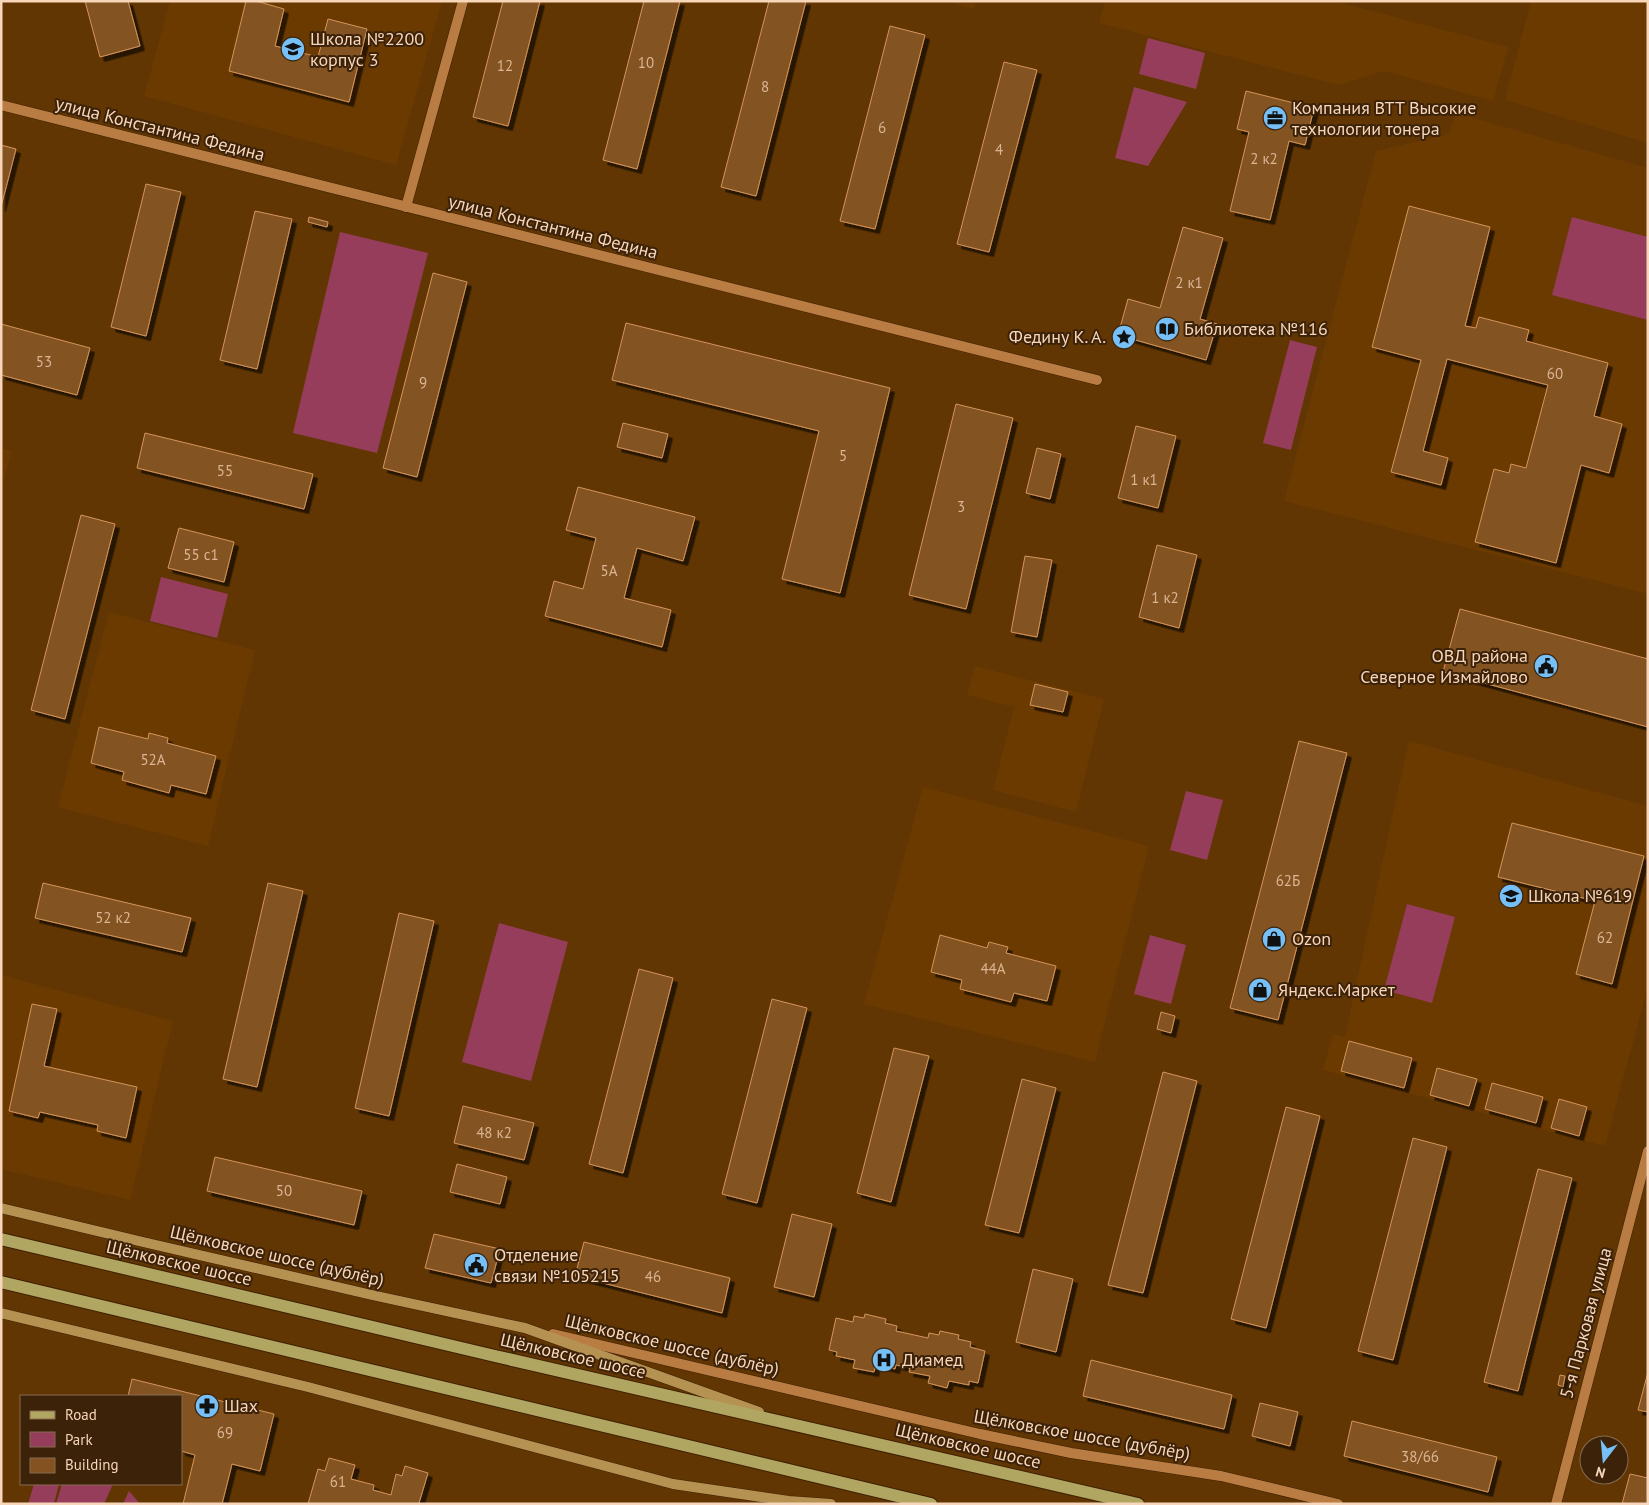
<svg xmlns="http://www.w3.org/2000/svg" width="1649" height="1505" font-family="'PT Sans',sans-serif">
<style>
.built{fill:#6b3a00}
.green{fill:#953d5a}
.building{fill:#845221;stroke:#d4955c;filter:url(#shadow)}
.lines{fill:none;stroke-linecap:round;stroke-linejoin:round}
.minor-casing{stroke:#3e2000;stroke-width:11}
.tertiary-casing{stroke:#3e2000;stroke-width:11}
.secondary-casing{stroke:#3e2000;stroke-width:11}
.primary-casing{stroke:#3e2000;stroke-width:14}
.minor{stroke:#b97c42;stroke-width:10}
.tertiary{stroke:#b97c42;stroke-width:10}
.secondary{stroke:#b59152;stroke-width:10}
.primary{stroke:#b1a562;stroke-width:12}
.labels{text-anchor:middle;stroke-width:4;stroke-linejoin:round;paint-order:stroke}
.number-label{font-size:15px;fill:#dbb594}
.poi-label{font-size:18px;fill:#f8d6ba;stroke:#3b2209;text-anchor:start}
.street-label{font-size:18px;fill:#f8d6ba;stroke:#3b2209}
</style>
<defs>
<filter id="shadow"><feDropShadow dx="4.5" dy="4.5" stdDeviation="0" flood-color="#0009"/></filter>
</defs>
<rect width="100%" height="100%" fill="#613603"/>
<!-- built -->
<g class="built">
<polygon points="170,1 442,1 396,165 144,96"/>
<polygon points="944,1 976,1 974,9"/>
<polygon points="1105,1 1335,1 1508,47 1493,101 1384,71 1339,85 1099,23"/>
<polygon points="1531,1 1648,1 1648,143 1505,100"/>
<polygon points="1456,113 1648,168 1648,594 1284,501 1376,151 1449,134"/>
<polygon points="1,448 12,451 1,491"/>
<polygon points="109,612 255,650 208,846 58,807"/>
<polygon points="975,666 1104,699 1076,812 993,790 1014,707 967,695"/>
<polygon points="1409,741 1648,806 1648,986 1605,1146 1323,1070 1333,1034 1345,1037 1398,790"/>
<polygon points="923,787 1149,846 1095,1062 864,1004"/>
<polygon points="1,975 173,1021 130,1200 1,1169"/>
</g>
<!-- green -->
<g class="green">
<polygon points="1148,38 1205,53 1196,89 1139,74"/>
<polygon points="1134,87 1187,102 1148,166 1115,158"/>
<polygon points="1572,217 1648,237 1648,320 1552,295"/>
<polygon points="340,232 428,253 377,453 293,433"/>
<polygon points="1290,340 1317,347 1291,450 1263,443"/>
<polygon points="161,577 228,594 217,638 150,621"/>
<polygon points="1186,791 1223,800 1207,860 1170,850"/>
<polygon points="1407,904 1455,917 1432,1003 1384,990"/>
<polygon points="499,923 568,942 531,1081 462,1062"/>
<polygon points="1150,935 1186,945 1171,1004 1134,994"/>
<polygon points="34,1484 59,1484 54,1504 28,1504"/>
<polygon points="62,1484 113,1484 104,1504 56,1504"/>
<polygon points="129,1491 140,1504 123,1504"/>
</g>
<!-- building -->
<g class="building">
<polygon points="85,1 128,1 140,46 100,57"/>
<polygon points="246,1 256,1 284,9 275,46 318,57 328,19 367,29 349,102 229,71"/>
<polygon points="503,1 540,1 508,126 473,117"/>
<polygon points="644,1 680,1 637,169 603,160"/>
<polygon points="769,1 806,1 756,196 721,187"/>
<polygon points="890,26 925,35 875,229 840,221"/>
<polygon points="1004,62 1037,70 989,252 957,244"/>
<polygon points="1246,91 1314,108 1305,145 1289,141 1270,220 1230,211 1249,132 1237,129"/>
<polygon points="1,145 16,149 1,207"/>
<polygon points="146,184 181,192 146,336 111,327"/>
<polygon points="1409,206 1490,227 1465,326 1476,328 1479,317 1529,330 1526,341 1608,363 1594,416 1622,424 1609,473 1581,465 1556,563 1475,542 1494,469 1509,473 1511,464 1526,468 1548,385 1447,359 1423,451 1448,458 1441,485 1391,472 1421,360 1372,347"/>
<polygon points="255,211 292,219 257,369 220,360"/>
<polygon points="309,217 328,222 327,227 308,222"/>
<polygon points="1183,227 1223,238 1200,319 1217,324 1206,360 1118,335 1128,299 1160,308"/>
<polygon points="433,273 467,282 417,477 383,468"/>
<polygon points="626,323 890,388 840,593 782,579 819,431 612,380"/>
<polygon points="1,324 90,348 77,395 1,375"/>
<polygon points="956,404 1013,418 966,609 909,595"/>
<polygon points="623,423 668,434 662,458 617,447"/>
<polygon points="1136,426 1176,436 1158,508 1118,498"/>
<polygon points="145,433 313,474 304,509 137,468"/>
<polygon points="1037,448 1061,454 1050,499 1026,493"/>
<polygon points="578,487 695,517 683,561 637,548 624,598 671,610 662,647 545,616 554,581 583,589 596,538 566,530"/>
<polygon points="81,515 115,524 65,719 31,710"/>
<polygon points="179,528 234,542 224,582 168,568"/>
<polygon points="1157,545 1197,555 1179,628 1139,617"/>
<polygon points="1025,556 1052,560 1037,637 1011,632"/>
<polygon points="1460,609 1648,659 1648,727 1443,672"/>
<polygon points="1035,684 1068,692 1063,712 1030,705"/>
<polygon points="99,727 148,739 149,733 168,738 167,743 216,756 206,794 171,785 169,793 122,780 124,772 91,763"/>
<polygon points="1299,741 1347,753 1278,1020 1230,1008"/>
<polygon points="1512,823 1644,856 1612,984 1576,974 1595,901 1498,877"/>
<polygon points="43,883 191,918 182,952 35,918"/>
<polygon points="268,883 303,891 257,1087 223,1079"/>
<polygon points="399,913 434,921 389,1116 355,1108"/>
<polygon points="940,935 987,948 989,942 1008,947 1006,953 1056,966 1047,1001 1014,993 1011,1002 960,989 962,980 931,972"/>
<polygon points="639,969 673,978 623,1173 589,1164"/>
<polygon points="772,999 807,1008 757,1203 722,1194"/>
<polygon points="32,1004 57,1009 44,1066 137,1087 126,1138 97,1131 98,1125 40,1112 38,1118 9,1111"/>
<polygon points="1161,1012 1175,1016 1171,1033 1157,1029"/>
<polygon points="1349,1041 1412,1058 1404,1088 1341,1071"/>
<polygon points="894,1048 929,1056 891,1202 857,1193"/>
<polygon points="1437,1068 1477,1079 1469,1106 1430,1095"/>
<polygon points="1163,1072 1197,1081 1143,1293 1108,1285"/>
<polygon points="1022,1079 1056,1088 1019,1233 985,1225"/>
<polygon points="1492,1083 1543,1097 1536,1123 1485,1109"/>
<polygon points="1559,1099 1587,1107 1579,1136 1551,1128"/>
<polygon points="463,1106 534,1123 524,1160 454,1143"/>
<polygon points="1286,1107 1320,1116 1266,1328 1231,1319"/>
<polygon points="1413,1138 1447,1147 1393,1360 1358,1351"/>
<polygon points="215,1157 362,1191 354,1225 207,1191"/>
<polygon points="457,1164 507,1177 500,1204 450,1192"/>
<polygon points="1538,1169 1572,1178 1518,1391 1484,1382"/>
<polygon points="792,1214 832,1224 814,1297 774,1287"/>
<polygon points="434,1234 500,1249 491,1283 425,1268"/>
<polygon points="584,1242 730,1278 722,1313 575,1276"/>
<polygon points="1033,1269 1073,1279 1056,1352 1016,1342"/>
<polygon points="865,1314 886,1319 885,1323 897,1326 896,1331 928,1338 929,1333 939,1335 940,1331 959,1335 958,1339 971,1342 970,1347 985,1351 978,1383 969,1381 969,1385 949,1381 947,1388 928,1383 930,1376 909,1372 910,1368 896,1365 895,1369 876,1364 874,1372 853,1368 855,1360 836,1356 837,1352 829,1350 836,1318 853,1322 854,1316 864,1318"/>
<polygon points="1091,1360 1232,1395 1224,1429 1083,1396"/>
<polygon points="1648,1372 1648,1412 1638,1410"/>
<polygon points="1560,1375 1565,1376 1563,1387 1558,1385"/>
<polygon points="132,1379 274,1414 260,1471 232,1464 222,1504 183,1504 195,1455 181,1451 181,1396 128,1396"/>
<polygon points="1260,1403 1298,1412 1290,1446 1252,1436"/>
<polygon points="1352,1421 1497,1457 1488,1492 1344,1456"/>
<polygon points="329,1458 355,1465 351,1479 374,1485 373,1490 391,1495 396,1474 402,1476 405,1466 428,1473 419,1503 422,1504 308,1504 318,1469 325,1471"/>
<polygon points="1630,1474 1648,1478 1648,1504 1622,1504"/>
</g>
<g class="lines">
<!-- minor casing -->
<g class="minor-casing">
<g id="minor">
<polyline points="1,105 1097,380"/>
<polyline points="406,207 463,1"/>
<polyline points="1556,1504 1648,1151"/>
</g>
</g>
<!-- tertiary casing -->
<g class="tertiary-casing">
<polyline id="tertiary" points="553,1334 980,1434 1071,1453 1221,1476 1338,1504"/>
</g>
<!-- secondary casing -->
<g class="secondary-casing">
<g id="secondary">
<polyline points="1,1208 143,1242 372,1295 525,1328 759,1412"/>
<polyline points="1,1313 308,1387 673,1484 789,1501 831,1504"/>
</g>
</g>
<!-- primary casing -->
<g class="primary-casing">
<g id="primary">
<polyline points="1,1239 495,1356 1138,1504"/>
<polyline points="1,1282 931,1504"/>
</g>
</g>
<!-- minor -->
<use href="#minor" class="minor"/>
<!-- tertiary -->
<use href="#tertiary" class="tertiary"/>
<!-- secondary -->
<use href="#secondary" class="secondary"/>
<!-- primary -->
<use href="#primary" class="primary"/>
</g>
<!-- icons -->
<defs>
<g id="school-disc" transform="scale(1.25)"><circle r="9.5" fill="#76c0f7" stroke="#3b2209"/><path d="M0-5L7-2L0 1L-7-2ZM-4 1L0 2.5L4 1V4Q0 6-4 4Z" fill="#111"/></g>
<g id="office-disc" transform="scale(1.25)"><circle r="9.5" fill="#76c0f7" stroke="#3b2209"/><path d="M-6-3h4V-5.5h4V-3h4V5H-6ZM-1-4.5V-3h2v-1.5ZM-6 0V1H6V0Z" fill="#111"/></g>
<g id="library-disc" transform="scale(1.25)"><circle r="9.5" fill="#76c0f7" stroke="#3b2209"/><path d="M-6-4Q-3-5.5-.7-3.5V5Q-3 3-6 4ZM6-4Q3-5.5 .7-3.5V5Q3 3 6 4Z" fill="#111"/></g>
<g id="sight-disc" transform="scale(1.25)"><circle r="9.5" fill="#76c0f7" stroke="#3b2209"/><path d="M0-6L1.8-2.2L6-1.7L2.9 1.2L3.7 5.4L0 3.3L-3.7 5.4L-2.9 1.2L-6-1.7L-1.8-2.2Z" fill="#111"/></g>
<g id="civic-disc" transform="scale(1.25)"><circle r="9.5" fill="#76c0f7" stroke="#3b2209"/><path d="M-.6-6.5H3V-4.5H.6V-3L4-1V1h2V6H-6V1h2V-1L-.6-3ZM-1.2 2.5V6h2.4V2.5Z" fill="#111"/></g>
<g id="shop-disc" transform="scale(1.25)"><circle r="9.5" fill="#76c0f7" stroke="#3b2209"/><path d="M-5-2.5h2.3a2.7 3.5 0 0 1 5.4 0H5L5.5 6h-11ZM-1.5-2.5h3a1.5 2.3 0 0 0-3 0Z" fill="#111"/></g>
<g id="hospital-disc" transform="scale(1.25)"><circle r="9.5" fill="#76c0f7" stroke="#3b2209"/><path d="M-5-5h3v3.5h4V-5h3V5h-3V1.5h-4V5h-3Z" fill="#111"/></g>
<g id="pharmacy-disc" transform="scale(1.25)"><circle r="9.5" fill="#76c0f7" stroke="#3b2209"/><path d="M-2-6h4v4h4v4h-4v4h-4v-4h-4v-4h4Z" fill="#111"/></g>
</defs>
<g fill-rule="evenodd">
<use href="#school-disc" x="293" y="49"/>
<use href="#office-disc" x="1275" y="118"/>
<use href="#library-disc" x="1167" y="329"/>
<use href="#sight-disc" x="1124" y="337"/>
<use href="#civic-disc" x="1546" y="666"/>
<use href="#school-disc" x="1511" y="896"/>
<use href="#shop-disc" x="1274" y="939"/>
<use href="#shop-disc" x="1260" y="990"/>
<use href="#civic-disc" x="476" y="1265"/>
<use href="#hospital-disc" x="884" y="1360"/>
<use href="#pharmacy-disc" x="207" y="1406"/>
</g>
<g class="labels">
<!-- number labels -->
<g class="number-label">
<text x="646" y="68">10</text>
<text x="505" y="71">12</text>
<text x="765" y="92">8</text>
<text x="882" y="133">6</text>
<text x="999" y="155">4</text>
<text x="1264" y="164">2 к2</text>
<text x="1189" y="288">2 к1</text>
<text x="44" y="367">53</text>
<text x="1555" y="379">60</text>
<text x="423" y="388">9</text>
<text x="843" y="461">5</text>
<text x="225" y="476">55</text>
<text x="1144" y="485">1 к1</text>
<text x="961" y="512">3</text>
<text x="201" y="560">55 с1</text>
<text x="609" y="576">5А</text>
<text x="1165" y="603">1 к2</text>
<text x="153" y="765">52А</text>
<text x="1288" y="886">62Б</text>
<text x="113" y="923">52 к2</text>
<text x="1605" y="943">62</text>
<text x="993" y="974">44А</text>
<text x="494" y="1138">48 к2</text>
<text x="284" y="1196">50</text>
<text x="653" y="1282">46</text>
<text x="225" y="1438">69</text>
<text x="1420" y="1462">38/66</text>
<text x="338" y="1487">61</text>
</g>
<!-- poi labels -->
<g class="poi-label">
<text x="310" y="45">Школа №2200<tspan x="310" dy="21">корпус 3</tspan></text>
<text x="1292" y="114">Компания ВТТ Высокие<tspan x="1292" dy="21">технологии тонера</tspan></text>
<text x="1184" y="335">Библиотека №116</text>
<text x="1106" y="343" text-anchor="end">Федину К. А.</text>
<text x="1528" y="662" text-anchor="end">ОВД района<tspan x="1528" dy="21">Северное Измайлово</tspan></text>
<text x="1528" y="902">Школа №619</text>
<text x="1292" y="945">Ozon</text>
<text x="1278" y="996">Яндекс.Маркет</text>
<text x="494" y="1261">Отделение<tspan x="494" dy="21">связи №105215</tspan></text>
<text x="902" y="1366">Диамед</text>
<text x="224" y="1412">Шах</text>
</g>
<!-- street labels -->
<g class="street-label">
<text transform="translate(160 129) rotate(14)" y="6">улица Константина Федина</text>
<text transform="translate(553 227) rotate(14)" y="6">улица Константина Федина</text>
<text transform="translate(277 1256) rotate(13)" y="6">Щёлковское шоссе (дублёр)</text>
<text transform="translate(179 1263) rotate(13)" y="6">Щёлковское шоссе</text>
<text transform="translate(1586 1323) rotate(-75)" y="6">5-я Парковая улица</text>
<text transform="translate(672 1345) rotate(13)" y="6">Щёлковское шоссе (дублёр)</text>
<text transform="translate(573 1356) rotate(13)" y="6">Щёлковское шоссе</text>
<text transform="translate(1082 1435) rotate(10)" y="6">Щёлковское шоссе (дублёр)</text>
<text transform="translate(968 1446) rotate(13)" y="6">Щёлковское шоссе</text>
</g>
</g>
<!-- border -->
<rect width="1649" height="1505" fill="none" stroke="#f8d6ba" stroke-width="5"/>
<!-- legend -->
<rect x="20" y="1395" width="162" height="90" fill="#3b2209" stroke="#876a50"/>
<rect x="30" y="1411" width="25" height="8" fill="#b1a562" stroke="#876a50"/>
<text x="65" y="1420" font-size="15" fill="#f8d6ba">Road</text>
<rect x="30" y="1432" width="25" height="15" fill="#953d5a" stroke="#876a50"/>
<text x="65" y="1445" font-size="15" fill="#f8d6ba">Park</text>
<rect x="30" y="1458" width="25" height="15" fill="#845221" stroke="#876a50"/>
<text x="65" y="1470" font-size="15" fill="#f8d6ba">Building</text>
<!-- north arrow -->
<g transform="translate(1604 1460) rotate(196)"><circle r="24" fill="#3b2209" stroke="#876a50"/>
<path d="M0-4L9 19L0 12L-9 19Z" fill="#76c0f7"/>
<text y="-8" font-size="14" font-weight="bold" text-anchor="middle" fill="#f8d6ba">N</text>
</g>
</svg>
